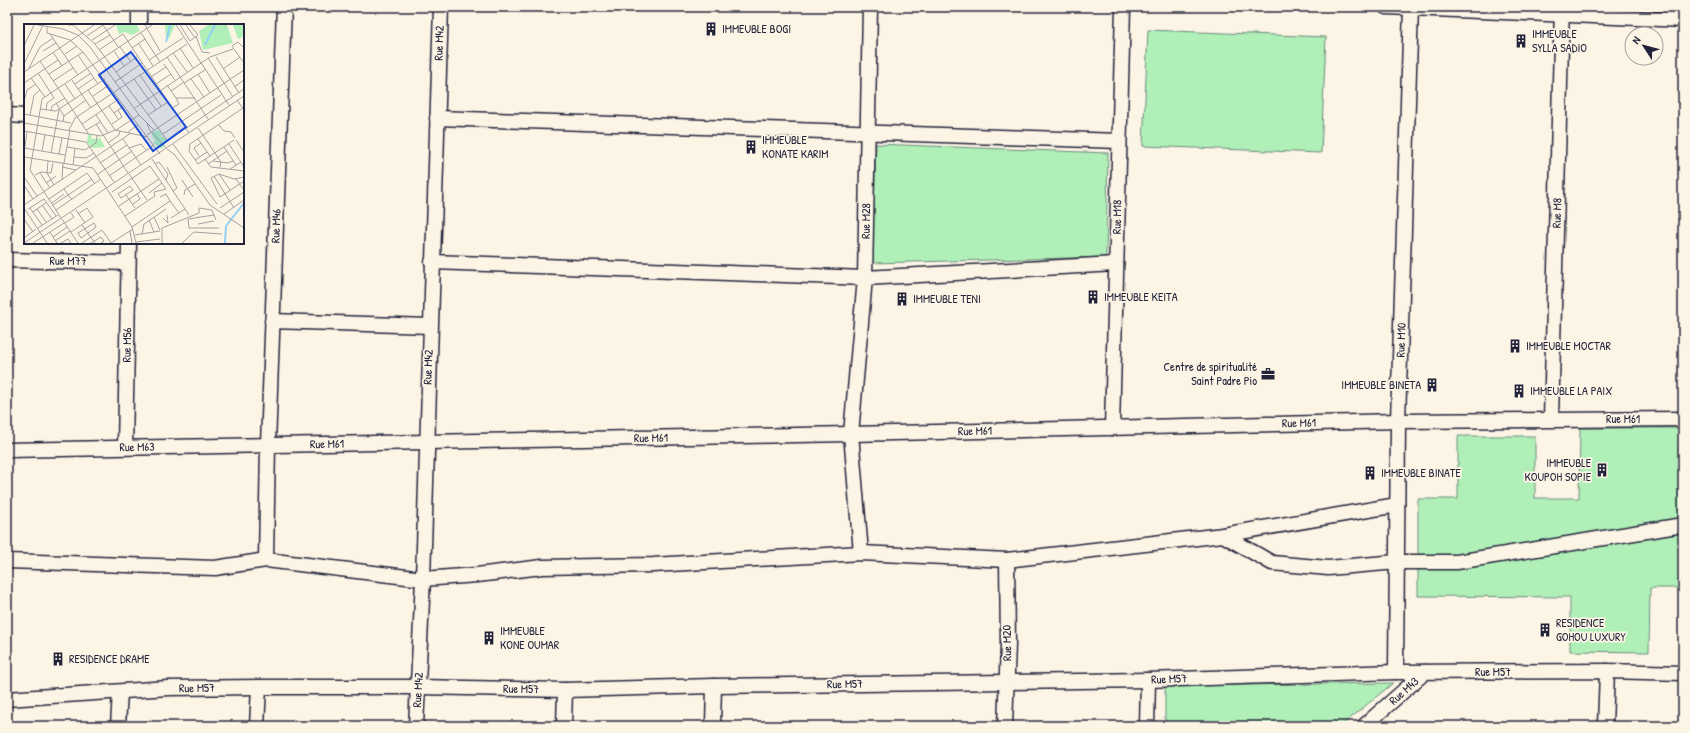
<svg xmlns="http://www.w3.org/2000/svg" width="1690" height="733" font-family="'Patrick Hand',sans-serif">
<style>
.green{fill:#b0f0b8;stroke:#69897a}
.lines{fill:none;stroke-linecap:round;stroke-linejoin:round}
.minor-casing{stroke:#22223b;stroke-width:17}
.minor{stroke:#fcf5e5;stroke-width:14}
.labels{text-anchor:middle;stroke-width:3.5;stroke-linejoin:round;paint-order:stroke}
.poi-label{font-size:12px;fill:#22223b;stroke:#fcf5e5;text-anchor:start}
.street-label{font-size:12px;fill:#22223b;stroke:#fcf5e5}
.inset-river{fill:none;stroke:#93d0f3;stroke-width:2}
.inset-road{fill:none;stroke:#a5a1a1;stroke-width:1}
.view{fill:#1d4ed8;fill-opacity:0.15;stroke:#1d4ed8;stroke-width:2}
.inset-edge{fill:none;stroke:#22223b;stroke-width:2}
</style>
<rect width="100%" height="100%" fill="#fcf5e5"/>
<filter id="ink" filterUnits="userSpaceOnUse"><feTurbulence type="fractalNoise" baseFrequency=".025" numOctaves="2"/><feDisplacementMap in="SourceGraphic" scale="8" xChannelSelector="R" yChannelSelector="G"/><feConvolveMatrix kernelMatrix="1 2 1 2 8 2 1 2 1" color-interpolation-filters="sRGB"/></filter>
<g filter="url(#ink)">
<!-- green -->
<g class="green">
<polygon points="1148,30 1326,37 1321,153 1143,146"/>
<polygon points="876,144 1108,153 1106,257 872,263"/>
<polygon points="1580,428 1683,428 1683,588 1650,588 1649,652 1570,651 1570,597 1418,596 1418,499 1458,499 1458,436 1535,436 1535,498 1579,498"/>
<polygon points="1393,683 1341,726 1165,726 1165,686"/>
</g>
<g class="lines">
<!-- minor casing -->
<g class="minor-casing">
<g id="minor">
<polyline points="1386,7 1683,20"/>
<polyline points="139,25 139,7"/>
<polyline points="7,115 25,116"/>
<polyline points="437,118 1119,141"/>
<polyline points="7,260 128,263"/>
<polyline points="432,262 865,278 1116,264"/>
<polyline points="272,321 430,326"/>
<polyline points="1551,419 1562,7"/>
<polyline points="1112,428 1123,7"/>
<polyline points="125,447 129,243"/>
<polyline points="7,450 851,434 1398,421 1683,419"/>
<polyline points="1223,535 1272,563 1328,568 1397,562 1457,562 1683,525"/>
<polyline points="861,553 851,434 865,278 870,7"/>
<polyline points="266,560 268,445 284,7"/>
<polyline points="7,561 215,568 266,560 423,579 477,575 542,567 653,565 861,553 1007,560 1223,535 1397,505"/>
<polyline points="1396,672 1398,421 1411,7"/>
<polyline points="7,699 168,688 259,687 418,687 565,690 714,686 1148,680 1396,672 1607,671 1683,673"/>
<polyline points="118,726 120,692"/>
<polyline points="257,726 259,687"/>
<polyline points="416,726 423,579 441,7"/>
<polyline points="564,726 565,690"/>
<polyline points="713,726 714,686"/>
<polyline points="1005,726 1008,644 1007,560"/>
<polyline points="1147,726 1148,680"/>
<polyline points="1364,726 1425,672"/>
<polyline points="1605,726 1607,671"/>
</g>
</g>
<!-- minor -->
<use href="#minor" class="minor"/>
</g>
</g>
<!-- icons -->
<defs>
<g id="building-bare" transform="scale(1.08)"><path d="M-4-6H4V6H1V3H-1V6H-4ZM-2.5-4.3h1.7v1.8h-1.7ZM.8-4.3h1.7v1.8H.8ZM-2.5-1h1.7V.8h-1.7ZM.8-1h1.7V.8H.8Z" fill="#22223b" stroke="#fcf5e5" stroke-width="2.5" paint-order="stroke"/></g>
<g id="office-bare" transform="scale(1.08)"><path d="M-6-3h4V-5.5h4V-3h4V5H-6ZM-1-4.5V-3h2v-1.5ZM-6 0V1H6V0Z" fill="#22223b" stroke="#fcf5e5" stroke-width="2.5" paint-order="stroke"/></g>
</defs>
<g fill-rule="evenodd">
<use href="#building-bare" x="711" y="29"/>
<use href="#building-bare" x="1521" y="41"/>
<use href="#building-bare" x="751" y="147"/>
<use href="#building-bare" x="1093" y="297"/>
<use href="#building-bare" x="902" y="299"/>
<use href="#building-bare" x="1515" y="346"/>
<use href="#office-bare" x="1268" y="374"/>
<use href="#building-bare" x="1432" y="385"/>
<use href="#building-bare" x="1519" y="391"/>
<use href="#building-bare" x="1602" y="470"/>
<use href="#building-bare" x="1370" y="473"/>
<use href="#building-bare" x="1545" y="630"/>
<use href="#building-bare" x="489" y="638"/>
<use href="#building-bare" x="58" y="659"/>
</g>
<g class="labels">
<!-- poi labels -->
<g class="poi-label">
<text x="722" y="33">IMMEUBLE BOGI</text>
<text x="1532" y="38">IMMEUBLE<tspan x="1532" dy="14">SYLLA SADIO</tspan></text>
<text x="762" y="144">IMMEUBLE<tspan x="762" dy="14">KONATE KARIM</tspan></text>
<text x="1104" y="301">IMMEUBLE KEITA</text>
<text x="913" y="303">IMMEUBLE TENI</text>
<text x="1526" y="350">IMMEUBLE MOCTAR</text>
<text x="1257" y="371" text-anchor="end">Centre de spiritualité<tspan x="1257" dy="14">Saint Padre Pio</tspan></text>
<text x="1421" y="389" text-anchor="end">IMMEUBLE BINETA</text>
<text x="1530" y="395">IMMEUBLE LA PAIX</text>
<text x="1591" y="467" text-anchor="end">IMMEUBLE<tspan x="1591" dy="14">KOUPOH SOPIE</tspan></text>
<text x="1381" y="477">IMMEUBLE BINATE</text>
<text x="1556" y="627">RESIDENCE<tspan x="1556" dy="14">GOHOU LUXURY</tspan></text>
<text x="500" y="635">IMMEUBLE<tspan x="500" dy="14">KONE OUMAR</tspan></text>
<text x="69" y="663">RESIDENCE DRAME</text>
</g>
<!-- street labels -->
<g class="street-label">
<text transform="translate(439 43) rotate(-88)" y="4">Rue M42</text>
<text transform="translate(1557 213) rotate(-88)" y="4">Rue M8</text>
<text transform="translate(1117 217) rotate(-89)" y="4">Rue M18</text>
<text transform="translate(866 221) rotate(-89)" y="4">Rue M28</text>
<text transform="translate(276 226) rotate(-88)" y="4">Rue M46</text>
<text transform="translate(68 261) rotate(1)" y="4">Rue M77</text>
<text transform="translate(1401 340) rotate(-88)" y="4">Rue M10</text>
<text transform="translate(127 345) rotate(-89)" y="4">Rue M56</text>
<text transform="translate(428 367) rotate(-88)" y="4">Rue M42</text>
<text x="1623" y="423">Rue M61</text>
<text transform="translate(1299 423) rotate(-1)" y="4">Rue M61</text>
<text transform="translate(975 431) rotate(-1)" y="4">Rue M61</text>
<text transform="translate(651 438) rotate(-1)" y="4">Rue M61</text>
<text transform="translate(327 444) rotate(-1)" y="4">Rue M61</text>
<text transform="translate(137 447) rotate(-1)" y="4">Rue M63</text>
<text transform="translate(1007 643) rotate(-91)" y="4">Rue M20</text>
<text x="1493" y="676">Rue M57</text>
<text transform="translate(1169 679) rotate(-2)" y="4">Rue M57</text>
<text transform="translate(845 684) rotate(-1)" y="4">Rue M57</text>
<text transform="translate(197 688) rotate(-1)" y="4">Rue M57</text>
<text transform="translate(521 689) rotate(1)" y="4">Rue M57</text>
<text transform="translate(418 690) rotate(-87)" y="4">Rue M42</text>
<text transform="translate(1404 691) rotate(-42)" y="4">Rue M43</text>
</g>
</g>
<!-- overview -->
<g transform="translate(24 24)">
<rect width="220" height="220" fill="#fcf5e5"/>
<path d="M92,1H113L116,7L108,11L101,8L95,10ZM141,1H151L145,15L142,14ZM184,1H203L209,19L179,26L175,7ZM209,1H220V12L214,15ZM131,107H135L138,110L136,114L139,112L143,117L138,125L129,119L131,117L127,110ZM64,110L68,111L67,115L76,114L81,123L68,124L63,118Z" fill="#b0f0b8"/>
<path class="inset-river" d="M142,18L146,1M181,21L191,1M201,219L202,202L220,179"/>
<path class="inset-road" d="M14,1L39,5L54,11L66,23L115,91L130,106M44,1H49L71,20L143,116M79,1L95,24M121,1L136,27M152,1L205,81M156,1L166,17L174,11L166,1M162,1L171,14M23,3V9L46,16L59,28L136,130M117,9L136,38M26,10L54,51M63,12L79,1M172,12L178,28L186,29M68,16L91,1M71,20L86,11M115,20L129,42M0,22L10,1M96,23L107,38M108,24L121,15M156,24L169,44M210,25L220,39M75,26L99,10L165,109M19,27L32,19M90,27L100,42M29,28L38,42M149,29L163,48M41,30L53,22M54,31L74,60M143,33L184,95M192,33L215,69M184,34L209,73M125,36L159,14M16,37L64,109M0,40L19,1M140,40L151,56M5,44L16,23L29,14M199,45L216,33M0,48L70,1M92,48L113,33M14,49L30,74L23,79L22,86M25,50L59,28M174,50L186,69M116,51L137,82M127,53L142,43M7,54L21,73M110,55L132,86M167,55L180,73M48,56L67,84M29,57L49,44M91,58L118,39M0,59L34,36M160,59L181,46M41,60L51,75M51,60L67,49M132,60L147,50M143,61L147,67L160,58M210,63L220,56M54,65L70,54M64,66L91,106L124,113M147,67L152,74H171M69,72L85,61M1,74L3,66L12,60M213,76L220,86M202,77L220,65M32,79L40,92M85,82L95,96M111,84L186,33L209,25V21L214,18L220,24M148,84L155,80L152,74M16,85L32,87L81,55M27,87L28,82L41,74M90,89L100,82M0,90L47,99M6,91L10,71L16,66M72,91L84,109M124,91L144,78M39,97L40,92L62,76M0,99L77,112L91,106M123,99L125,105L142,124M58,100L95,75M72,100L104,149M88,100L98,93L94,86M195,101L200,107L207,108L211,114M174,104L197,138L196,143M45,106L51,94L163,20M62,106L76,98M92,106L115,91M0,107L62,118M104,108L114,101M139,110L197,71M123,111L220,46M99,115L117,141M174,115L186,132M210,116L174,140L165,127L166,120L219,84M212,116L220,128M62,118L90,158M84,119L95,111L96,107M139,120L202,77M149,120L193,180M205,120L220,143M43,123L61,126L72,119L73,112M200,123L212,141M0,124L41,131M105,124L117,120L122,126M143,125L151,131L186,181L220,204M18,127L21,111M0,129L3,108M27,129L35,86M35,130L38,114M175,132L170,124L177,119M0,133L69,144L108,203L112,219M50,133L62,134L70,129M128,135L165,191M181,135L187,143L220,147M171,136L183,128M24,137L23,149L30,161M189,137L204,139L209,137M40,139L46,106M76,139L103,121M131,140L135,138L144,150L142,156M184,140L203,127M49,141L51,124M38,143L52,146M143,143L153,164L149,167M206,145L217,138M16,149L26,164M74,150L108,127M105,150L123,176M195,150L206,166M11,151L17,148L27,149L29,139M85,152L130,121M190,152L210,184M0,153L13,172M220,153L210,155L195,150L187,154L196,173L220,157M212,155L220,166M38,156L39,139M158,156L169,173M22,159L32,152M0,161L9,175M106,162L109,166L97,174L94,170ZM40,165L48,176M88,168L126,142L142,165L130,168L131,172L101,192M125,169L138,159M102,171L111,184M160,171L161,166L171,160M136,173L142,170L146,177M25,175L63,149L71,160M28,179L40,170M109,180L116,175L113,170M0,181L107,109M18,181L28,195M29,181L68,155M95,182L135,155M0,184L23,219M6,184L18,201M196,184L220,168M4,185L20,175L32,192M13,185L22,198M32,186L77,155M52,186L61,199M9,188L23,178M200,190L220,176M130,193L136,206M37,194L6,146L18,75L128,1M139,194L144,199L143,191M147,194L161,185M0,195L9,208M38,195L54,219M164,195L165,204H195M164,195L190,191M125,196L130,208M41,199L50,193L47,189M70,199L72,203L57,214L54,209ZM174,200L190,197M58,201L71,219M108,203L146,177L155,189M14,204L34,191M106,207L108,219M26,208L33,219M47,208L69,193L63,184L54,190M118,210L120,200L142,185M111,211L136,207M29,213L43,203M0,214L12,205M31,217L46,207M112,218L136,215M0,219L220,72M9,219L40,199M37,219L44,215L47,219M58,219L78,206L87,219M67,219L77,213L80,217L77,219M87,219L109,205M138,219V204L175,189V184L188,186L192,196M158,219L170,208L198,210"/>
<path class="view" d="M107,28L162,103L129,127L75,51Z"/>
<rect width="220" height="220" class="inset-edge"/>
</g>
<!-- margin -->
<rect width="1690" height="733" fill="none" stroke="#fcf5e5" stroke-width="24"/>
<rect x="12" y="12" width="1666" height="709" fill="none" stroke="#22223b" stroke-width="1.5" filter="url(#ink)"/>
<!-- north arrow -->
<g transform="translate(1644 46) rotate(306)"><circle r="19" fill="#fcf5e5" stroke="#a5a1a1"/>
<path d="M0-3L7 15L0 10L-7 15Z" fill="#22223b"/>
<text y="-6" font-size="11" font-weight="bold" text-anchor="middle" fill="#22223b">N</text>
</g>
</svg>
